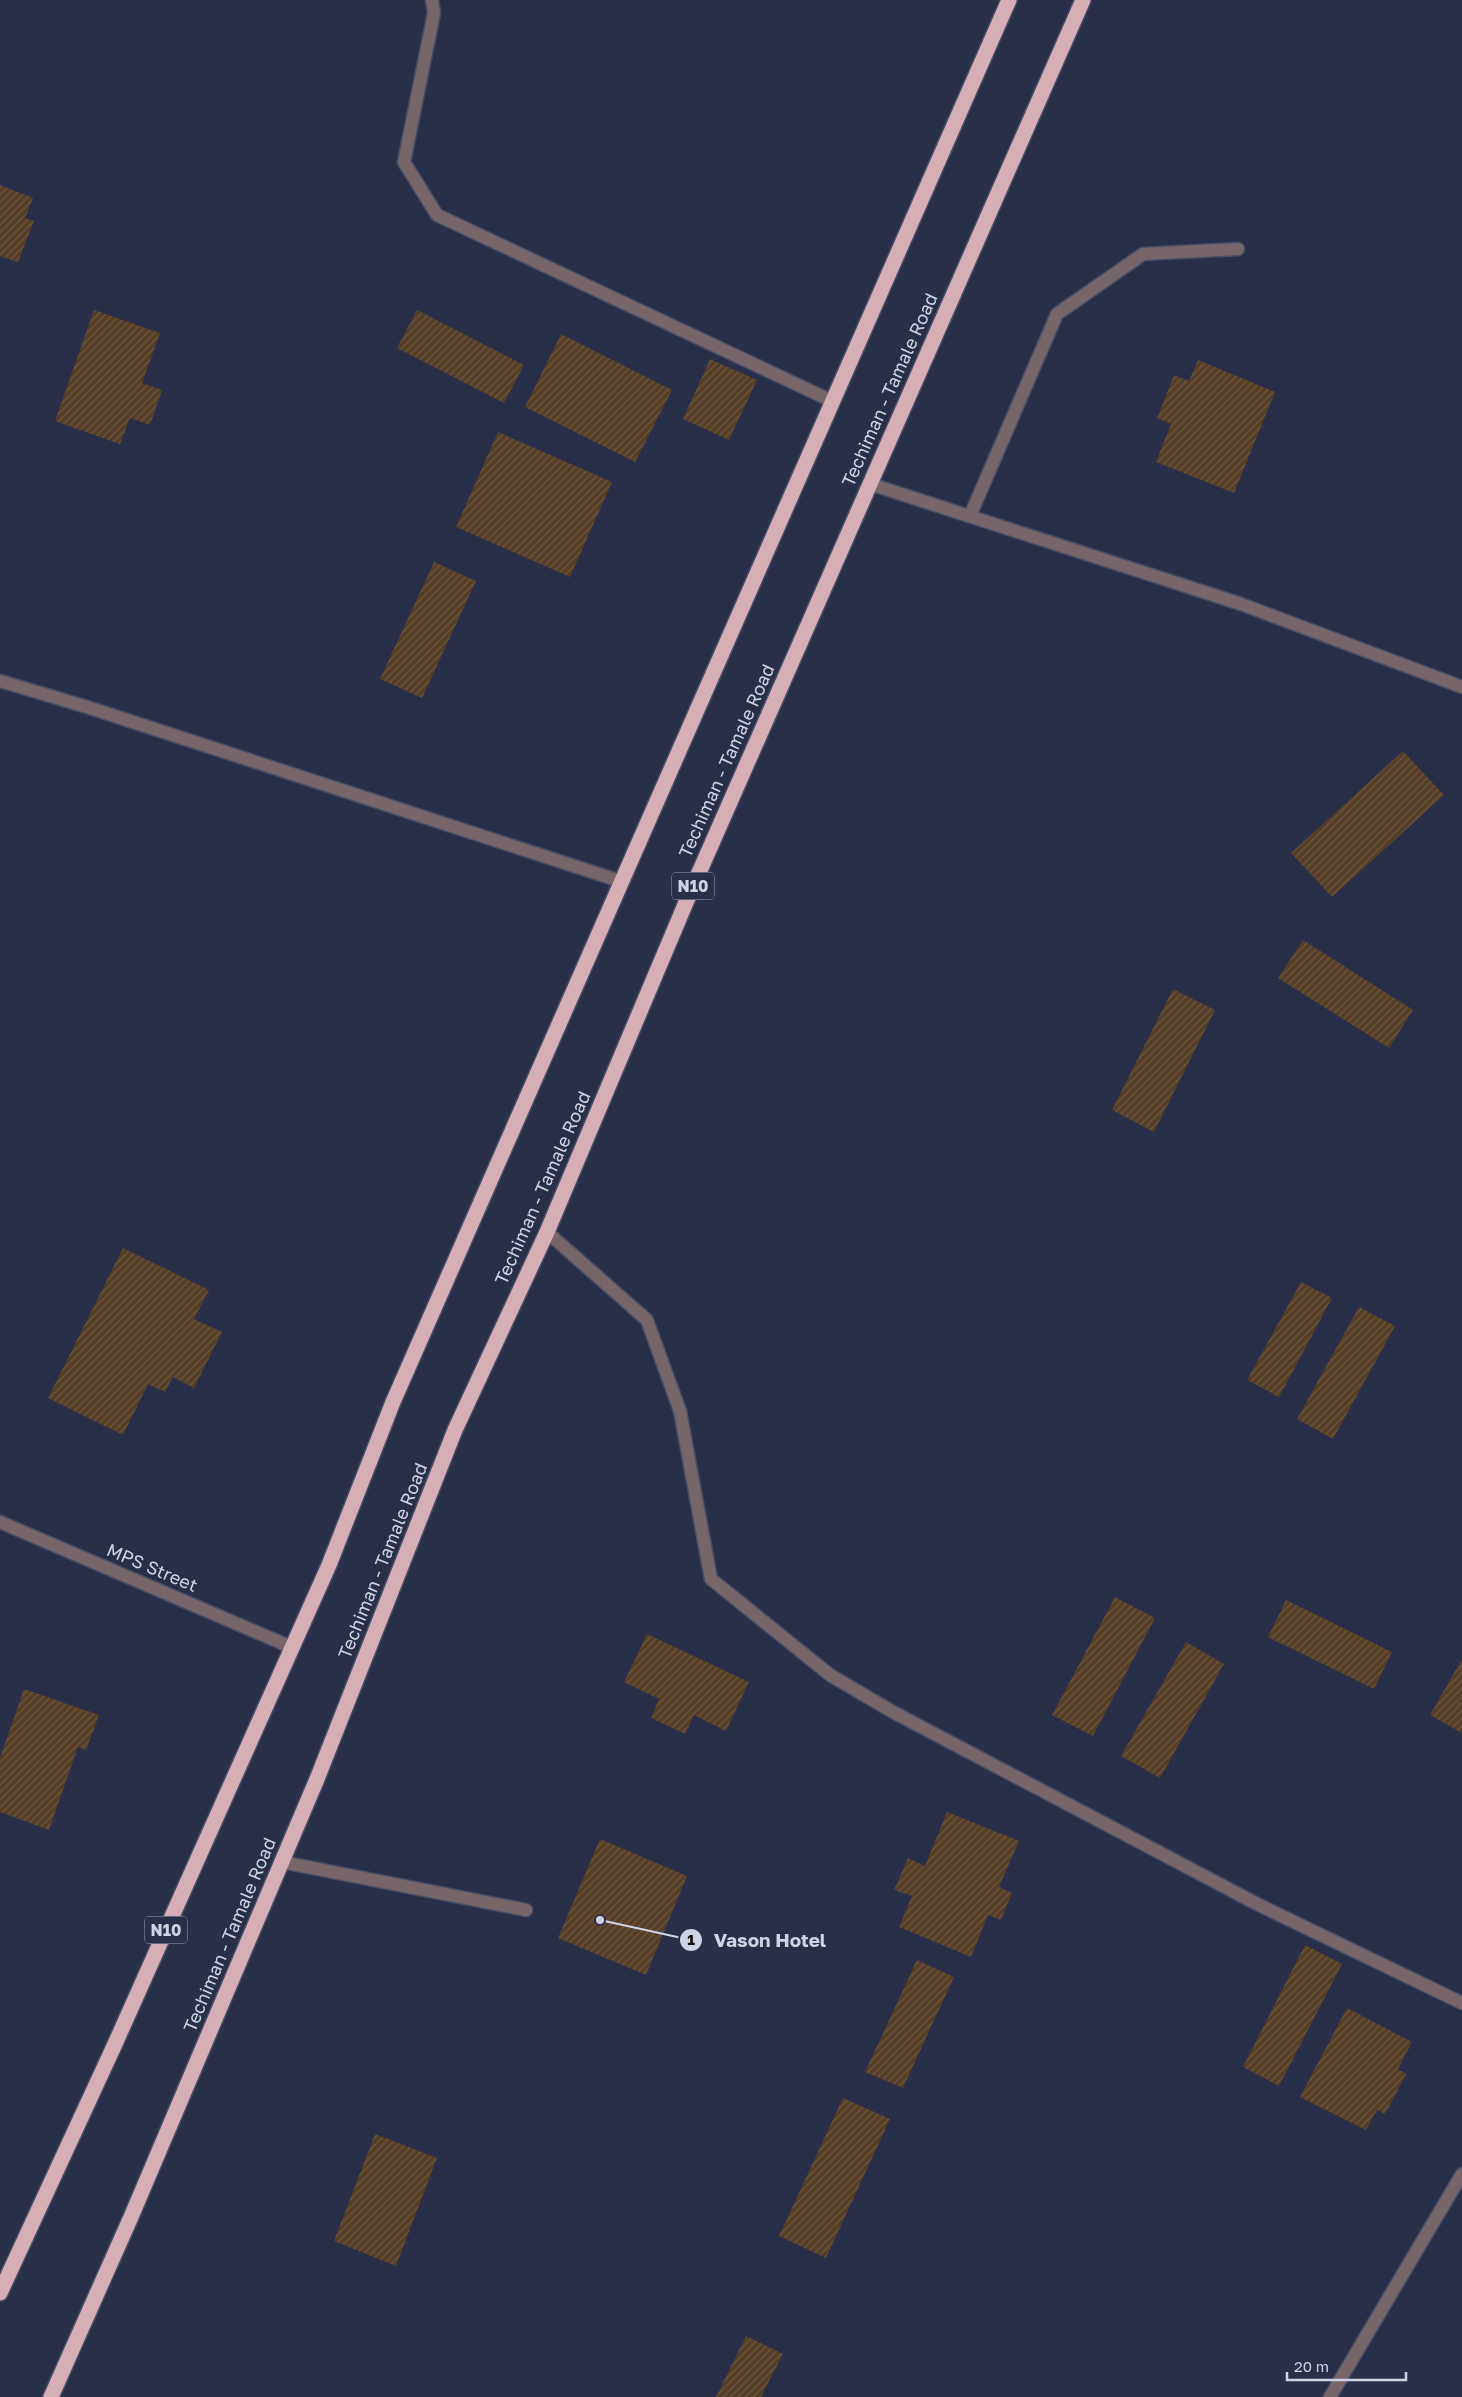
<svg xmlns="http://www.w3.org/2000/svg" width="1462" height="2397" font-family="'Golos Text',sans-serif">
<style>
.building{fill:url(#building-hatch)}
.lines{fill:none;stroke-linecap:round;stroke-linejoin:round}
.minor-casing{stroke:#474d65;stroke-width:15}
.highway-casing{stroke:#474d65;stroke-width:18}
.minor{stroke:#766669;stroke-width:12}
.highway{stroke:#d6aeb5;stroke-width:15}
.labels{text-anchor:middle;stroke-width:5;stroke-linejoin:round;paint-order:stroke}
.shield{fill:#292f49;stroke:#9da2b6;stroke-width:1}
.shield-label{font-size:16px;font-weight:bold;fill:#cfd4e4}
.street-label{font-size:18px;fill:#cfd4e4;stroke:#292f49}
.leader{fill:none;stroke:#cfd4e4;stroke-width:2}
.callout-dot{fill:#cfd4e4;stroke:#292f49;stroke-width:2}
.mark-label{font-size:15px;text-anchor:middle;font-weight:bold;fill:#111}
.callout-label{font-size:19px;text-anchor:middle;font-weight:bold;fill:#cfd4e4;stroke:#292f49;stroke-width:5;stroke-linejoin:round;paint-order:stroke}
</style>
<defs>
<pattern id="building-hatch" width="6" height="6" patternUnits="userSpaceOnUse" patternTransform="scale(1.25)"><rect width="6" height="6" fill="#563d25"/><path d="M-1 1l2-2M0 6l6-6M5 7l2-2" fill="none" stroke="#6d5844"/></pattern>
</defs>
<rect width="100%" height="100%" fill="#292f49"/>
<!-- building -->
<g class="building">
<polygon points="0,185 33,198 25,218 34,221 18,262 0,256"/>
<polygon points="94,310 160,333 142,383 162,390 150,425 130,418 120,444 55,421"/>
<polygon points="417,310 524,365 504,403 397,348"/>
<polygon points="561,334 672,390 635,462 525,407"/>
<polygon points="710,359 757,380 729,440 683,419"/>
<polygon points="1198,360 1275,392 1234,493 1156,462 1171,424 1157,418 1174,375 1189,381"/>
<polygon points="498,432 612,482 570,577 456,527"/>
<polygon points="434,562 476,581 422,698 380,679"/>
<polygon points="1403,751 1444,795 1332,897 1291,853"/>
<polygon points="1303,940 1413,1010 1389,1048 1278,978"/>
<polygon points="1173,989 1215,1010 1154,1132 1112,1110"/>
<polygon points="123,1248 209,1290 194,1319 222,1332 194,1388 173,1377 165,1392 148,1384 123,1435 48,1398"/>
<polygon points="1301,1282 1332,1298 1279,1397 1247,1380"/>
<polygon points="1359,1307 1395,1326 1333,1439 1297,1419"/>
<polygon points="1115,1597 1155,1618 1093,1736 1052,1715"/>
<polygon points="1286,1600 1392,1652 1374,1689 1268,1637"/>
<polygon points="647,1634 749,1682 726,1731 694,1715 685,1734 651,1718 659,1699 624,1682"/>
<polygon points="1186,1642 1224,1664 1160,1778 1121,1756"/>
<polygon points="1462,1659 1462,1733 1430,1715"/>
<polygon points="24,1689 99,1715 86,1750 78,1747 49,1830 0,1812 0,1758"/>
<polygon points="947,1812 1019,1841 999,1887 1012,1893 1001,1920 988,1915 971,1957 899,1927 912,1896 894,1890 908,1858 925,1866"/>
<polygon points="600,1839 687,1876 646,1975 558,1938"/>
<polygon points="1305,1945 1342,1964 1279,2086 1243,2067"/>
<polygon points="917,1960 954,1977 903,2088 865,2072"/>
<polygon points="1347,2008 1412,2042 1398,2069 1406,2074 1385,2114 1377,2110 1366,2130 1300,2097"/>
<polygon points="843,2098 890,2119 826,2258 779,2236"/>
<polygon points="375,2134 437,2158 396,2266 334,2241"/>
<polygon points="746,2336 783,2354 761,2397 716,2397"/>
</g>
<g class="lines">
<!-- minor casing -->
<g class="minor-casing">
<g id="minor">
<polyline points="432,0 434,13 404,162 437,215 832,401"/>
<polyline points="870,484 1241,604 1462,687"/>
<polyline points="970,516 1057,314 1143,254 1238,249"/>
<polyline points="0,681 87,707 623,882"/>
<polyline points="547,1232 647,1320 680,1411 711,1579 830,1675 893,1712 1259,1905 1462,2003"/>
<polyline points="0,1522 291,1647"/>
<polyline points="282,1862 526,1910"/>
<polyline points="1330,2397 1462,2174"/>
</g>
</g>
<!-- highway casing -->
<g class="highway-casing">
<g id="highway">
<polyline points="0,2293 115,2044 329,1565 393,1402 1009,0"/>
<polyline points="51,2397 131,2217 317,1779 455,1430 547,1232 687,900 1083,0"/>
</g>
</g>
<!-- minor -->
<use href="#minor" class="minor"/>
<!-- highway -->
<use href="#highway" class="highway"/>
</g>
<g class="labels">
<!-- shield labels -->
<g class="shield">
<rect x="672" y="872.5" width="42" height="27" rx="4"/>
<rect x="145" y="1916.5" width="42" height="27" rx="4"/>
</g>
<g class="shield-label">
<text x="693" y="892">N10</text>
<text x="166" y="1936">N10</text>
</g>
<!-- street labels -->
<g class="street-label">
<text transform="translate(890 390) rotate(-66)" y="6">Techiman - Tamale Road</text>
<text transform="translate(727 761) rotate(-66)" y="6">Techiman - Tamale Road</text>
<text transform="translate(543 1188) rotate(-66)" y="6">Techiman - Tamale Road</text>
<text transform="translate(383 1561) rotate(-68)" y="6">Techiman - Tamale Road</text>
<text transform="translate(152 1568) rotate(23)" y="6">MPS Street</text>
<text transform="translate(230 1935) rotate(-67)" y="6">Techiman - Tamale Road</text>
</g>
</g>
<!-- callouts -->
<path class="leader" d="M600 1920L691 1940"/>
<g class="callout-dot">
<circle cx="600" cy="1920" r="5"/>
<circle cx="691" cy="1940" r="12"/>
</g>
<g class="mark-label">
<text x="691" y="1945">1</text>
</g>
<g class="callout-label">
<text x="770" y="1947">Vason Hotel</text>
</g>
<!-- scale -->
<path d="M1287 2372v8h119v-8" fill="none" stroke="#cfd4e4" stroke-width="2.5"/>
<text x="1294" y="2372" font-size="15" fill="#cfd4e4" stroke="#292f49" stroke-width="4" paint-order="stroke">20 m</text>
</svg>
